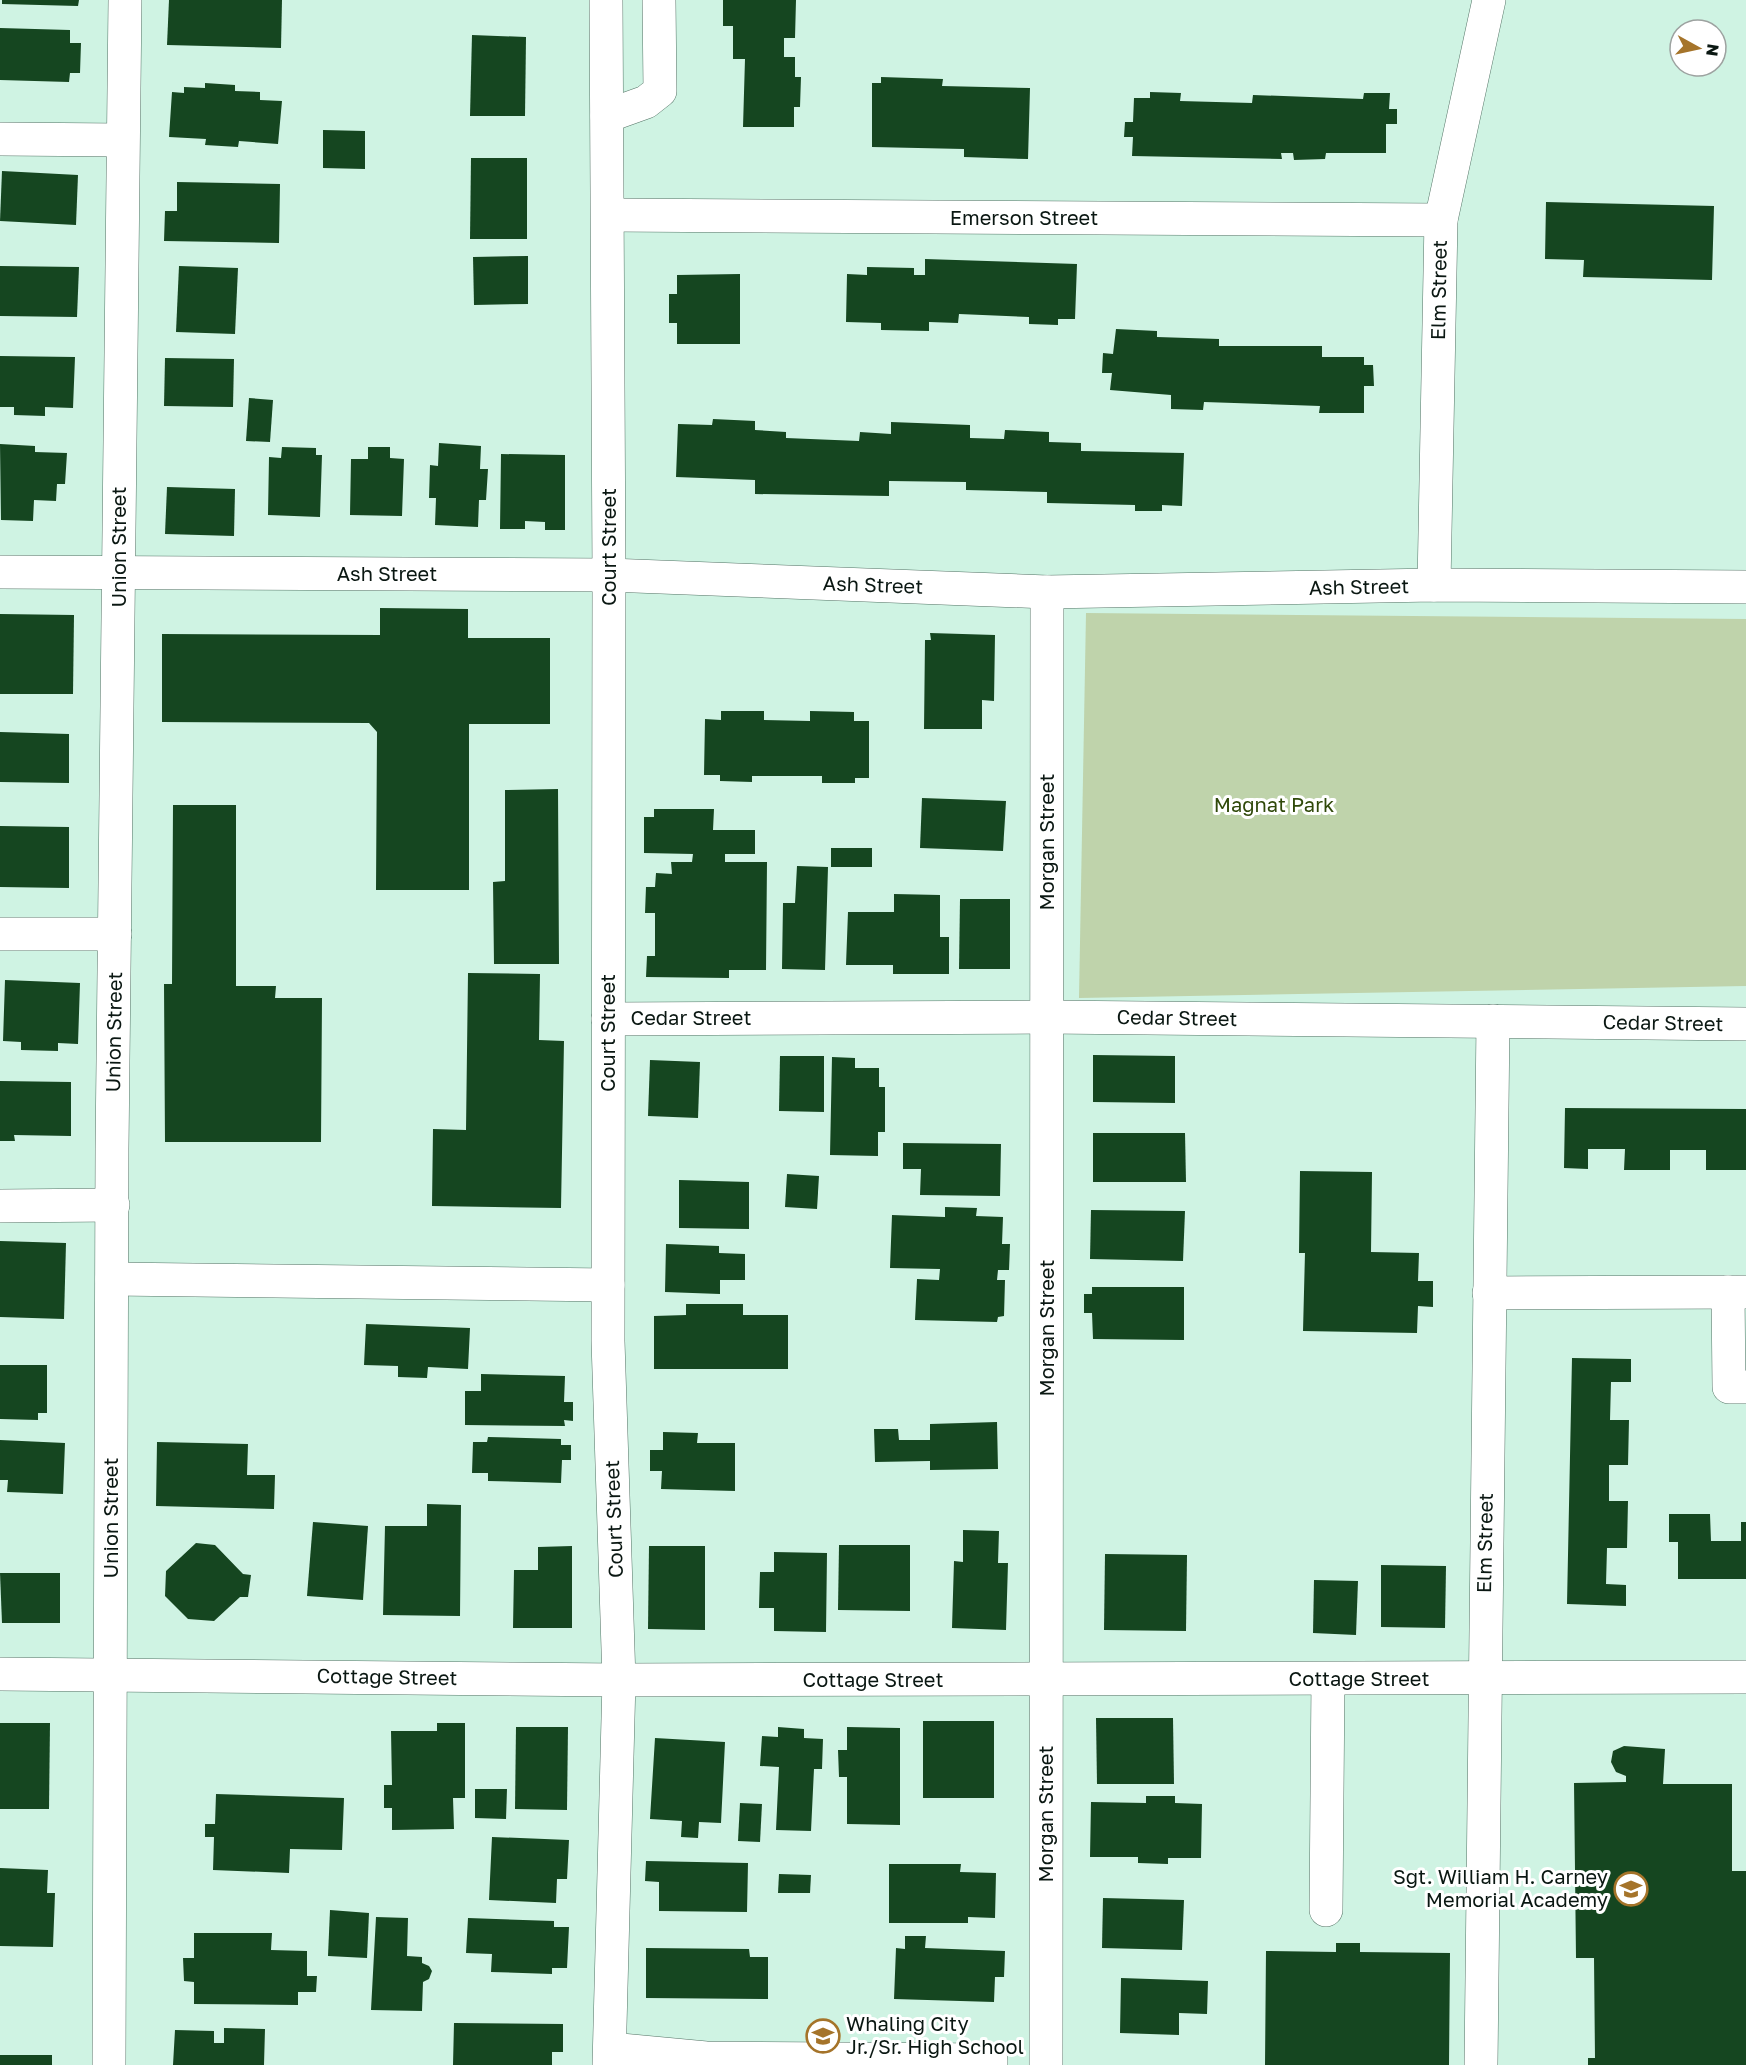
<svg xmlns="http://www.w3.org/2000/svg" width="1746" height="2065" font-family="'Golos Text',sans-serif">
<style>
.green{fill:#bfd3ab}
.building{fill:#154620}
.lines{fill:none;stroke-linecap:round;stroke-linejoin:round}
.minor-casing{stroke:#547466;stroke-width:34}
.major-casing{stroke:#547466;stroke-width:34}
.minor{stroke:#fff;stroke-width:33}
.major{stroke:#fff;stroke-width:33}
.labels{text-anchor:middle;stroke-width:6;stroke-linejoin:round;paint-order:stroke}
.street-label{font-size:20px;fill:#0a1712;stroke:#fff}
.park-label{font-size:20px;fill:#30490a;stroke:#fff}
.poi-label{font-size:20px;fill:#0a1712;stroke:#fff;text-anchor:end}
</style>
<rect width="100%" height="100%" fill="#cff3e3"/>
<!-- green -->
<polygon class="green" points="1086,613 1746,619 1746,986 1079,998"/>
<!-- building -->
<g class="building">
<polygon points="2,0 79,0 78,6 2,4"/>
<polygon points="169,0 282,0 281,48 167,45"/>
<polygon points="723,0 796,0 795,38 784,38 784,57 795,57 795,77 801,77 800,107 794,107 794,127 743,127 745,59 733,59 733,26 723,26"/>
<polygon points="0,28 70,30 70,43 81,43 80,73 70,73 69,82 0,80"/>
<polygon points="472,35 526,37 525,116 470,116"/>
<polygon points="881,77 943,79 942,86 1030,88 1028,159 964,157 964,149 872,147 872,83 881,83"/>
<polygon points="205,83 235,85 235,91 260,92 260,100 282,101 278,144 239,141 238,147 205,145 206,139 169,137 172,92 184,93 184,87 205,88"/>
<polygon points="1150,92 1181,93 1180,101 1252,103 1253,95 1363,99 1364,93 1390,93 1389,109 1397,109 1397,124 1386,124 1386,153 1326,153 1325,159 1294,160 1293,153 1281,153 1282,159 1132,156 1133,137 1124,137 1125,122 1133,122 1134,98 1150,98"/>
<polygon points="323,130 365,131 365,169 323,168"/>
<polygon points="471,158 527,158 527,239 470,239"/>
<polygon points="2,171 78,175 76,225 0,221"/>
<polygon points="177,182 280,184 279,243 164,241 165,211 177,211"/>
<polygon points="1546,202 1714,206 1712,280 1583,277 1584,260 1545,259"/>
<polygon points="528,256 528,304 474,305 473,257"/>
<polygon points="925,259 1077,264 1075,319 1058,319 1058,325 1029,324 1029,317 959,314 958,323 929,322 929,331 881,330 881,323 846,322 847,274 867,275 867,267 914,268 914,275 925,275"/>
<polygon points="0,266 79,267 77,317 0,316"/>
<polygon points="179,266 238,268 235,334 176,332"/>
<polygon points="740,274 740,344 677,344 677,323 669,323 669,294 677,294 677,275"/>
<polygon points="1116,329 1157,331 1157,337 1219,339 1219,346 1322,346 1322,357 1364,357 1364,365 1373,365 1374,386 1364,386 1364,413 1319,413 1320,406 1204,402 1203,410 1171,409 1171,395 1110,390 1112,373 1102,373 1103,353 1113,354"/>
<polygon points="0,356 75,357 73,408 45,407 45,416 14,415 14,407 0,407"/>
<polygon points="165,358 234,359 233,407 164,406"/>
<polygon points="249,398 273,400 270,442 246,441"/>
<polygon points="713,419 755,421 755,430 786,432 786,438 859,441 860,432 891,434 891,422 970,425 970,438 1004,439 1005,430 1049,432 1049,442 1081,443 1081,451 1184,453 1182,506 1162,505 1162,511 1135,511 1135,505 1047,503 1047,492 966,490 966,482 889,481 889,496 755,494 755,480 676,477 678,424 712,425"/>
<polygon points="439,443 481,446 480,469 488,469 486,500 479,500 478,527 435,525 436,498 429,498 430,465 438,466"/>
<polygon points="0,444 35,446 35,452 67,453 65,484 57,484 56,501 34,500 33,521 1,520"/>
<polygon points="282,447 316,448 316,455 322,455 320,517 268,515 269,457 281,458"/>
<polygon points="368,447 390,447 390,458 404,459 402,516 350,515 351,459 368,459"/>
<polygon points="501,454 565,455 565,530 545,530 545,522 525,521 525,529 500,529"/>
<polygon points="167,487 235,489 234,536 165,534"/>
<polygon points="380,608 468,609 468,638 550,638 550,724 469,724 469,890 376,890 377,732 369,723 162,722 162,634 380,635"/>
<polygon points="0,614 74,615 73,694 0,694"/>
<polygon points="930,633 995,635 994,701 982,700 982,729 924,729 925,640 931,640"/>
<polygon points="721,711 764,711 764,720 810,721 810,711 854,712 854,721 869,721 869,778 855,778 855,783 822,783 822,776 752,776 752,782 720,781 720,775 704,775 705,719 721,720"/>
<polygon points="0,732 69,734 69,783 0,782"/>
<polygon points="558,789 559,964 494,964 493,882 505,881 505,790"/>
<polygon points="922,798 1006,801 1003,851 920,848"/>
<polygon points="173,805 236,805 236,986 276,986 275,998 322,998 321,1142 165,1142 164,984 172,984"/>
<polygon points="654,809 714,809 713,830 755,830 755,854 725,854 725,862 767,862 766,970 729,970 729,978 646,977 647,956 655,956 655,913 645,913 646,887 655,887 656,873 672,874 671,862 692,862 693,854 644,853 644,817 654,817"/>
<polygon points="0,826 69,827 69,888 0,887"/>
<rect x="831" y="848" width="41" height="19"/>
<polygon points="797,866 828,867 825,970 782,969 783,903 795,903"/>
<polygon points="894,894 940,895 940,937 949,937 949,974 893,974 893,965 846,965 848,912 894,912"/>
<polygon points="960,899 1010,899 1010,969 959,969"/>
<polygon points="468,973 540,974 539,1040 564,1041 561,1208 432,1206 433,1129 466,1130"/>
<polygon points="5,980 80,983 78,1044 58,1043 58,1051 21,1050 21,1042 3,1041"/>
<polygon points="1093,1055 1175,1056 1175,1103 1093,1102"/>
<polygon points="780,1056 824,1056 824,1112 779,1111"/>
<polygon points="832,1057 855,1058 855,1068 879,1068 879,1087 885,1087 885,1132 878,1132 878,1156 830,1155"/>
<polygon points="650,1060 700,1062 698,1118 648,1116"/>
<polygon points="0,1081 71,1082 71,1136 14,1135 15,1141 0,1141"/>
<polygon points="1565,1108 1746,1109 1746,1170 1706,1170 1706,1150 1670,1150 1670,1170 1624,1170 1625,1149 1588,1149 1588,1169 1564,1168"/>
<polygon points="1093,1133 1185,1133 1186,1182 1093,1182"/>
<polygon points="903,1143 1001,1144 1000,1196 920,1195 921,1169 903,1169"/>
<polygon points="1300,1171 1372,1172 1371,1252 1419,1253 1418,1281 1433,1281 1433,1307 1418,1306 1417,1333 1303,1331 1305,1253 1299,1253"/>
<polygon points="787,1174 819,1176 817,1209 785,1207"/>
<polygon points="679,1180 749,1182 749,1229 679,1228"/>
<polygon points="945,1207 977,1208 976,1216 1003,1217 1002,1244 1010,1244 1009,1270 998,1270 997,1280 1005,1280 1004,1316 998,1317 997,1322 915,1320 917,1279 939,1280 940,1269 890,1268 892,1215 945,1217"/>
<polygon points="1091,1210 1185,1211 1183,1261 1090,1259"/>
<polygon points="0,1241 66,1243 64,1319 0,1317"/>
<polygon points="666,1244 719,1246 719,1253 745,1254 745,1280 720,1280 720,1294 665,1292"/>
<polygon points="1092,1287 1184,1287 1184,1340 1093,1339 1092,1313 1084,1313 1084,1294 1092,1294"/>
<polygon points="686,1304 743,1304 743,1315 788,1315 788,1369 654,1369 654,1316 686,1315"/>
<polygon points="366,1324 470,1328 468,1369 428,1367 427,1378 398,1377 398,1366 364,1365"/>
<polygon points="1572,1358 1631,1359 1631,1382 1611,1382 1610,1420 1629,1420 1628,1465 1609,1465 1609,1501 1628,1501 1627,1548 1607,1548 1606,1584 1626,1585 1626,1606 1567,1604"/>
<polygon points="0,1365 47,1365 47,1413 38,1413 38,1420 0,1419"/>
<polygon points="481,1374 565,1376 564,1402 573,1402 573,1421 564,1420 565,1426 465,1425 465,1391 481,1391"/>
<polygon points="997,1422 998,1469 930,1470 930,1461 875,1462 874,1429 898,1429 899,1440 930,1440 930,1424"/>
<polygon points="663,1432 698,1433 697,1443 735,1443 735,1491 661,1489 662,1471 650,1471 650,1450 663,1450"/>
<polygon points="488,1437 561,1439 561,1445 571,1445 571,1460 562,1460 561,1483 488,1481 488,1473 472,1473 473,1442 487,1442"/>
<polygon points="0,1440 65,1443 63,1494 7,1492 8,1480 0,1480"/>
<polygon points="157,1442 248,1444 247,1475 275,1475 274,1509 156,1506"/>
<polygon points="427,1504 461,1505 460,1616 383,1615 385,1526 427,1526"/>
<polygon points="1669,1514 1710,1514 1711,1541 1741,1541 1741,1522 1746,1522 1746,1579 1678,1579 1678,1542 1669,1542"/>
<polygon points="313,1522 368,1526 363,1600 307,1596"/>
<polygon points="963,1530 999,1531 998,1563 1008,1563 1006,1630 952,1628 954,1561 963,1562"/>
<polygon points="196,1543 215,1545 243,1574 251,1575 248,1597 240,1597 214,1621 188,1619 165,1596 166,1571"/>
<polygon points="839,1545 910,1545 910,1611 838,1610"/>
<polygon points="572,1546 572,1628 513,1628 514,1570 538,1570 538,1547"/>
<polygon points="649,1546 705,1546 705,1630 648,1629"/>
<polygon points="774,1552 827,1553 826,1632 774,1631 774,1608 759,1608 760,1572 774,1572"/>
<polygon points="1105,1554 1187,1555 1186,1631 1104,1630"/>
<polygon points="1381,1565 1446,1566 1445,1628 1381,1627"/>
<polygon points="0,1573 60,1573 60,1623 2,1623"/>
<polygon points="1314,1580 1358,1581 1356,1635 1313,1633"/>
<polygon points="1096,1718 1173,1718 1174,1784 1097,1784"/>
<rect x="923" y="1721" width="71" height="77"/>
<polygon points="0,1723 50,1723 49,1809 0,1809"/>
<polygon points="437,1723 465,1723 465,1798 453,1798 454,1829 392,1830 392,1808 384,1808 384,1785 392,1785 391,1731 437,1731"/>
<polygon points="516,1727 568,1727 567,1810 515,1809"/>
<polygon points="778,1727 804,1729 804,1738 823,1739 822,1769 814,1769 811,1831 776,1830 779,1767 760,1766 762,1736 778,1737"/>
<polygon points="847,1727 900,1728 900,1825 847,1824 847,1777 839,1777 838,1750 847,1750"/>
<polygon points="655,1738 725,1742 721,1823 699,1822 698,1838 681,1837 682,1821 650,1819"/>
<polygon points="1624,1746 1665,1749 1663,1784 1732,1784 1732,1871 1746,1871 1746,2065 1588,2065 1588,2058 1595,2058 1594,1958 1576,1958 1574,1783 1626,1782 1626,1776 1616,1772 1611,1762 1613,1751"/>
<polygon points="475,1789 507,1789 506,1819 475,1818"/>
<polygon points="216,1794 344,1798 342,1850 290,1849 289,1873 213,1870 214,1837 205,1837 205,1824 215,1824"/>
<polygon points="1146,1796 1175,1796 1175,1803 1202,1804 1201,1858 1168,1858 1168,1864 1138,1863 1138,1857 1090,1857 1091,1802 1146,1803"/>
<polygon points="740,1803 762,1804 760,1842 738,1841"/>
<polygon points="492,1837 569,1840 567,1879 557,1879 556,1903 489,1900"/>
<polygon points="646,1861 748,1863 747,1912 659,1911 659,1882 645,1881"/>
<polygon points="889,1864 961,1864 960,1872 996,1873 995,1918 968,1917 968,1923 889,1923"/>
<polygon points="0,1868 48,1870 47,1893 55,1893 53,1947 0,1946"/>
<polygon points="779,1874 811,1875 810,1893 778,1893"/>
<polygon points="1103,1898 1184,1900 1182,1950 1102,1948"/>
<polygon points="330,1910 369,1913 367,1958 328,1956"/>
<polygon points="376,1917 408,1918 407,1956 422,1957 422,1963 429,1966 432,1971 429,1979 423,1982 422,2011 371,2010"/>
<polygon points="468,1918 554,1921 554,1927 569,1927 567,1968 552,1968 552,1974 491,1972 492,1954 466,1953"/>
<polygon points="194,1933 272,1933 271,1950 307,1951 307,1976 317,1976 316,1992 298,1992 298,2005 194,2004 194,1982 184,1981 183,1958 194,1958"/>
<polygon points="905,1936 926,1936 925,1948 1005,1951 1004,1977 995,1977 994,2002 894,1999 896,1948 905,1949"/>
<polygon points="1336,1943 1360,1943 1360,1952 1450,1953 1449,2065 1265,2065 1266,1951 1336,1952"/>
<polygon points="646,1948 749,1949 750,1957 768,1957 768,1999 646,1998"/>
<polygon points="1121,1978 1208,1981 1207,2014 1179,2013 1179,2035 1120,2033"/>
<polygon points="454,2023 563,2024 563,2052 552,2052 552,2065 453,2065"/>
<polygon points="224,2028 265,2029 264,2065 173,2065 175,2030 214,2031 214,2043 224,2043"/>
<rect x="0" y="2055" width="52" height="10"/>
</g>
<g class="lines">
<!-- minor casing -->
<g class="minor-casing">
<g id="minor">
<polyline points="606,0 609,575 608,1341 619,1680 609,2065"/>
<polyline points="607,116 646,102 660,91 659,0"/>
<polyline points="0,139 122,140"/>
<polyline points="608,215 1441,220"/>
<polyline points="0,572 609,575 1047,592 1434,585 1746,587"/>
<polyline points="1434,585 1441,220 1489,0"/>
<polyline points="0,934 115,934"/>
<polyline points="608,1019 1047,1017 1746,1024"/>
<polyline points="0,1206 113,1205"/>
<polyline points="112,1279 608,1285"/>
<polyline points="1728,1292 1729,1387 1746,1387"/>
<polyline points="1489,1293 1746,1292"/>
<polyline points="1326,1910 1328,1679"/>
<polyline points="610,2049 706,2058 991,2060 991,2065"/>
<polyline points="1046,2065 1047,592"/>
<polyline points="1481,2065 1493,1021"/>
</g>
</g>
<!-- major casing -->
<g class="major-casing">
<g id="major">
<polyline points="0,1674 619,1680 1746,1677"/>
<polyline points="109,2065 112,1149 125,0"/>
</g>
</g>
<!-- minor -->
<use href="#minor" class="minor"/>
<!-- major -->
<use href="#major" class="major"/>
</g>
<!-- icons -->
<defs>
<g id="school-ring" transform="scale(1.725)"><circle r="9.5" fill="#fff" stroke="#a5742a" stroke-width="1.5"/><path d="M0-5L7-2L0 1L-7-2ZM-4 1L0 2.5L4 1V4Q0 6-4 4Z" fill="#a5742a"/></g>
</defs>
<g fill-rule="evenodd">
<use href="#school-ring" x="1631" y="1889"/>
<use href="#school-ring" x="823" y="2036"/>
</g>
<g class="labels">
<!-- street labels -->
<g class="street-label">
<text x="1024" y="225">Emerson Street</text>
<text transform="translate(1439 290) rotate(-89)" y="7">Elm Street</text>
<text transform="translate(119 547) rotate(-90)" y="7">Union Street</text>
<text transform="translate(609 547) rotate(-90)" y="7">Court Street</text>
<text x="387" y="581">Ash Street</text>
<text transform="translate(873 585) rotate(2)" y="7">Ash Street</text>
<text transform="translate(1359 587) rotate(-1)" y="7">Ash Street</text>
<text transform="translate(1047 842) rotate(-90)" y="7">Morgan Street</text>
<text x="691" y="1025">Cedar Street</text>
<text transform="translate(1177 1018) rotate(1)" y="7">Cedar Street</text>
<text transform="translate(1663 1023) rotate(1)" y="7">Cedar Street</text>
<text transform="translate(114 1032) rotate(-89)" y="7">Union Street</text>
<text transform="translate(608 1033) rotate(-90)" y="7">Court Street</text>
<text transform="translate(1047 1328) rotate(-90)" y="7">Morgan Street</text>
<text transform="translate(111 1518) rotate(-90)" y="7">Union Street</text>
<text transform="translate(614 1519) rotate(-92)" y="7">Court Street</text>
<text transform="translate(1485 1543) rotate(-89)" y="7">Elm Street</text>
<text transform="translate(387 1677) rotate(1)" y="7">Cottage Street</text>
<text x="1359" y="1686">Cottage Street</text>
<text x="873" y="1687">Cottage Street</text>
<text transform="translate(1046 1814) rotate(-90)" y="7">Morgan Street</text>
</g>
<!-- park labels -->
<g class="park-label">
<text x="1274" y="812">Magnat Park</text>
</g>
<!-- poi labels -->
<g class="poi-label">
<text x="1608" y="1884">Sgt. William H. Carney<tspan x="1608" dy="23">Memorial Academy</tspan></text>
<text x="846" y="2031" text-anchor="start">Whaling City<tspan x="846" dy="23">Jr./Sr. High School</tspan></text>
</g>
</g>
<!-- north arrow -->
<g transform="translate(1698 48) rotate(98)"><circle r="28" fill="#ffffff" stroke="#9da2a0" stroke-width="1.5"/>
<path d="M0-4.5L10 22L0 15L-10 22Z" fill="#a5742a"/>
<text y="-9" font-size="16" font-weight="bold" text-anchor="middle" fill="#0a1712">N</text>
</g>
</svg>
